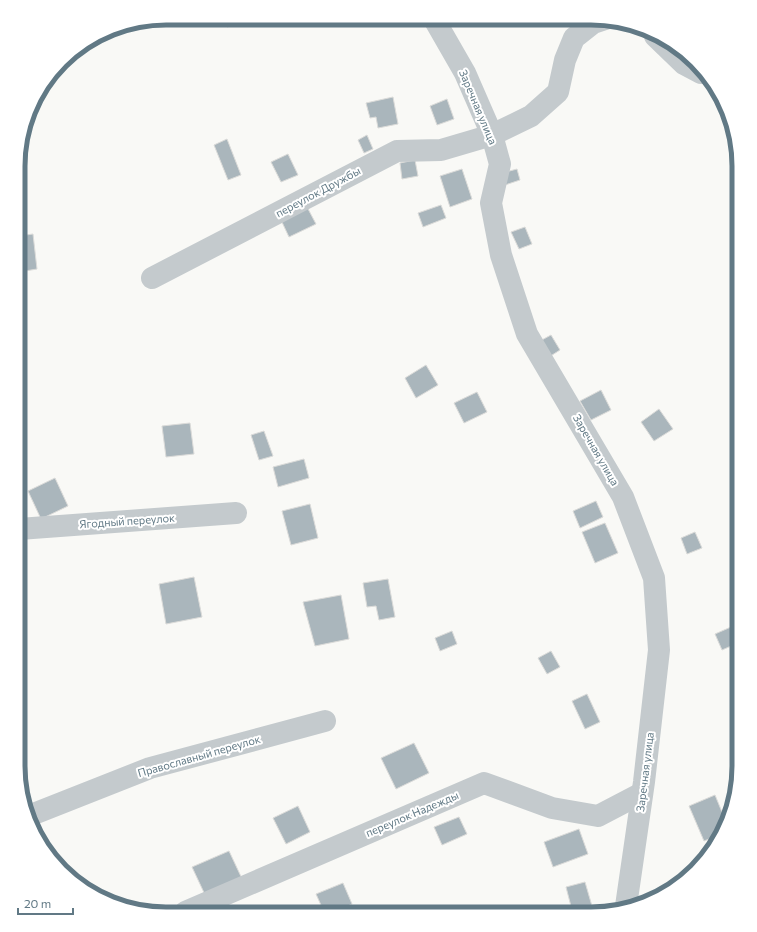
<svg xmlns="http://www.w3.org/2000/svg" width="757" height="932" font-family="Commissioner,sans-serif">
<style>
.building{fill:#aab6bc;stroke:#dbdbd9}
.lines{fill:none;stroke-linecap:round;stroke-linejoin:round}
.minor{stroke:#c4cacd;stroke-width:22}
.labels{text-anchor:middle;stroke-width:4;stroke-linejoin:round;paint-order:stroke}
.street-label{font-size:11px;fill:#617985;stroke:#fff}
.rim{fill:none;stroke:#617985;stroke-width:5}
</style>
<rect width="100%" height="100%" fill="#f9f9f6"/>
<!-- building -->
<g class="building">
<polygon points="224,18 253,18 254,19 227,27"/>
<polygon points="393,97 398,124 378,128 376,117 370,118 366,103"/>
<polygon points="447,99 454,119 437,125 430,106"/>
<polygon points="367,135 373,149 364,153 358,140"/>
<polygon points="227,139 241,175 228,180 214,145"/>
<polygon points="288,154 298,175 281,182 271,162"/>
<polygon points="415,160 418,176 402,179 400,163"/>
<polygon points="462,169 472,199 450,207 440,176"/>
<polygon points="517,169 520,180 505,185 502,173"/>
<polygon points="441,205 446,218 423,227 418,213"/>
<polygon points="307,207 316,224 289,237 281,220"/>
<polygon points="525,227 532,244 519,249 511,232"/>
<polygon points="33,234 37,269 19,272 19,236"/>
<polygon points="551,335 560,350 549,357 540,341"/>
<polygon points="426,365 438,385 416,398 405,378"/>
<polygon points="601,390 611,410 591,420 580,401"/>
<polygon points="477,392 487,412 464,423 454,403"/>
<polygon points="19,399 23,420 19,421"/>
<polygon points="659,409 673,429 654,441 641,422"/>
<polygon points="190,423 194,454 166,457 162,426"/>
<polygon points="264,431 273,456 259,460 251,435"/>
<polygon points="304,459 309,478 278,487 273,467"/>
<polygon points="55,478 68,506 41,519 28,491"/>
<polygon points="596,501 603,517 580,528 573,511"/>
<polygon points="310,504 318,538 291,545 282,511"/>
<polygon points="605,523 618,553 595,563 582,532"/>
<polygon points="695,532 702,548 687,554 681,538"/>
<polygon points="194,577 202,617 166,624 159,584"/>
<polygon points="388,579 395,617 379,620 376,606 367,607 363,583"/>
<polygon points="341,595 349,639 315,646 303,602"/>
<polygon points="731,627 738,643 722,650 715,634"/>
<polygon points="452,631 457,644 440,651 435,638"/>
<polygon points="551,651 560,667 547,674 538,658"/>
<polygon points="587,694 600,722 585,729 572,701"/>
<polygon points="414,743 429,773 396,789 381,758"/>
<polygon points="715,795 724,817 719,835 704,841 689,806"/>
<polygon points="298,806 310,832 286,844 273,818"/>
<polygon points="459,817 467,834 442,845 434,827"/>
<polygon points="579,829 588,854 553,867 544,842"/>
<polygon points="229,851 244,883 207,899 192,867"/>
<polygon points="585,882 594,913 573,914 566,887"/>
<polygon points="343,883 352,904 329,914 325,914 316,894"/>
</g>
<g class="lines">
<!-- minor -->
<g class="minor">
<polyline points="434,19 465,73 492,135 500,164 491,203 501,255 527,334 623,497 654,578 659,650 644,782 626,906"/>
<polyline points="655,36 684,64 701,73"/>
<polyline points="152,278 397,151 441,150 492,135 531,116 558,92 565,60 574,38 593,23 605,19"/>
<polyline points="19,529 236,513"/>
<polyline points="31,815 150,768 325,721"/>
<polyline points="185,912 484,783 552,808 598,816 642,793"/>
</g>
</g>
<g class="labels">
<!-- street labels -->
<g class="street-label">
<text transform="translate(478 107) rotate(67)" y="4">Заречная улица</text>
<text transform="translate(318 192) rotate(-28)" y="4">переулок Дружбы</text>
<text transform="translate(596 450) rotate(60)" y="4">Заречная улица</text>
<text transform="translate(127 521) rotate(-4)" y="4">Ягодный переулок</text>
<text transform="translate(199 756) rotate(-16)" y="4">Православный переулок</text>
<text transform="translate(645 772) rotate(-83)" y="4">Заречная улица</text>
<text transform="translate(412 814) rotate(-23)" y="4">переулок Надежды</text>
</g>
</g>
<!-- crop -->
<path d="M0 0H757V932H0ZM166 25H591A141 141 0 0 1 732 166V766A141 141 0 0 1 591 907H166A141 141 0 0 1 25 766V166A141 141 0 0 1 166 25Z" fill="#fff" fill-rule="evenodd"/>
<path class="rim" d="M166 25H591A141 141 0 0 1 732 166V766A141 141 0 0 1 591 907H166A141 141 0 0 1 25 766V166A141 141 0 0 1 166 25Z"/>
<!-- scale -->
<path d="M18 908v6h55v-6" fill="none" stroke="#617985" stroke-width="2"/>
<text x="24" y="908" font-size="12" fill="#617985" stroke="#ffffff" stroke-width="3" paint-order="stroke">20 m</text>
</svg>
